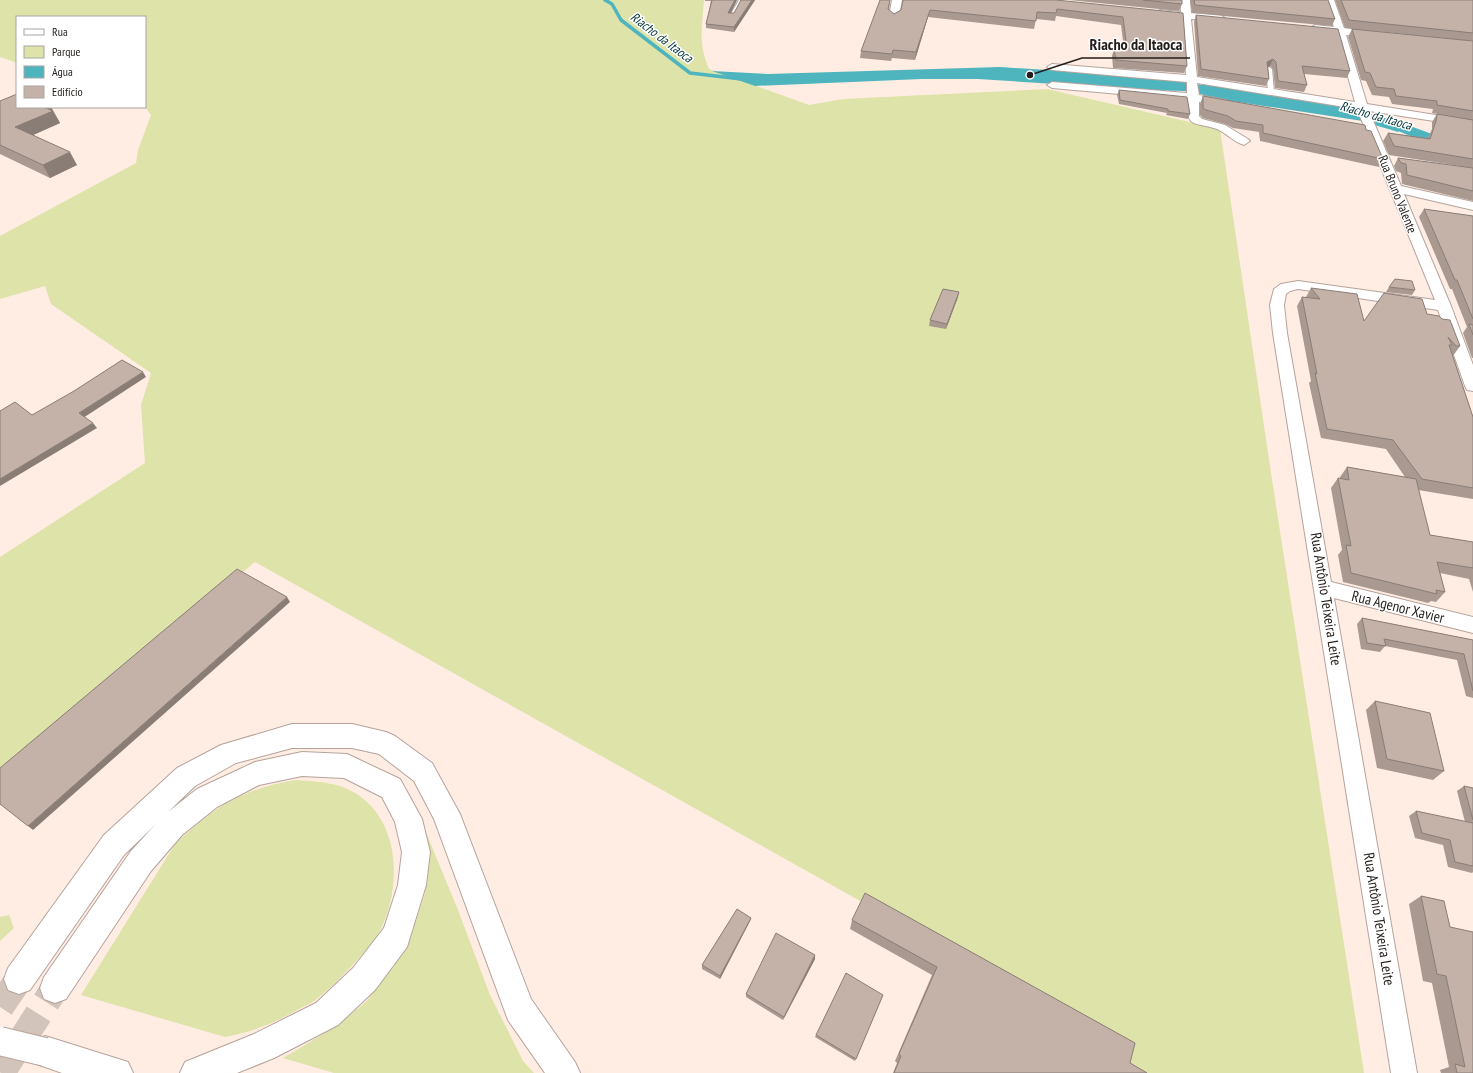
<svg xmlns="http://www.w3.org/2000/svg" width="1473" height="1073" font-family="'PT Sans Narrow',sans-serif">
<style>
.green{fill:#dee3a9}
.water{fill:#4eb5bf}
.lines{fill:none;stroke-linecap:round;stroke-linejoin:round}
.stream{stroke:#4eb5bf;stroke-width:3.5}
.primary-tunnel{stroke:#d3c4bb;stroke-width:28;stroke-dasharray:28 14;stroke-linecap:butt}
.service-casing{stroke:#b5a39b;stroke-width:2}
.minor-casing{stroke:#b5a39b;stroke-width:2}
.primary-casing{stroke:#b5a39b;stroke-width:2}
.service{fill:#fff;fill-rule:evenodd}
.minor{fill:#fff;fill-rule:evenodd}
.primary{fill:#fff;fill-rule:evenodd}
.primary-bridge-casing{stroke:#b5a39b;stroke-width:30;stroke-linecap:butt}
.primary-bridge{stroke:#fff;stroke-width:28}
.wall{fill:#a99991}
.shaded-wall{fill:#897d76}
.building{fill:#c4b2a9;stroke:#897d76}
.labels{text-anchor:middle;stroke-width:3;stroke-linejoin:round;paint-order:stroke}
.far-water-label{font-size:13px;font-style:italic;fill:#023539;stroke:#fff}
.far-street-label{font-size:13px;fill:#241e1a;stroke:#fff}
.street-label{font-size:15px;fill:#241e1a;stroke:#fff}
.leader{fill:none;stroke:#241e1a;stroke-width:1.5}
.callout-dot{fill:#241e1a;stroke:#fff;stroke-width:1.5}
.callout-label{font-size:16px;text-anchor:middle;font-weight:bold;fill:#241e1a;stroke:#fff;stroke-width:3;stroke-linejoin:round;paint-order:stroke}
</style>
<rect width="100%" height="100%" fill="#ffede3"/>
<!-- green -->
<g class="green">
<path d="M0,0H704C702,27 698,44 709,69L809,105L843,99L1047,89L1220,129L1271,473L1364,1073H1124L862,902L255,562L0,777V557L145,463L141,405L151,373L51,304L45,286L0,299V236L136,163L138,150L151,115L145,107V17H17V63L0,57Z"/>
<path d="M295,780C311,781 328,782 343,787C401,810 404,885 379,933C375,942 365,951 358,959C346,972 333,986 319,997C314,1002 305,1006 299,1009C275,1023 252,1032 225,1037L81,995L175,844C213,808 242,789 295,780Z"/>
<polygon points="411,796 458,910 490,995 523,1061 534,1073 334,1073 283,1058 335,1027 367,1001 408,945 425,893 427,851"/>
<polygon points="9,915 14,928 0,941 0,917"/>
</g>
<!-- water -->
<path class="water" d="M1000,67L1144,76L1203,85L1212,83L1343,106L1402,123L1473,149L1417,139L1382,124L1212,98C1196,91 1180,90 1162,91L978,79H922L755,86L712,71L768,74Z"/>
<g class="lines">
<!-- stream -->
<g class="stream">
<polyline points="605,0 612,4 621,20 690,73 741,79"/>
<polyline points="1367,121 1398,130"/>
</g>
<!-- primary-tunnel -->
<g class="primary-tunnel">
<polyline points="0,1007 19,979"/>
<polyline points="1,1073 55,988"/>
</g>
<!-- service casing -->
<g class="service-casing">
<g id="service">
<polygon points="739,0 743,0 733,17 729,17"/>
<polygon points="1269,67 1272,69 1274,92 1271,94 1268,92 1266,69"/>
</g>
</g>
<!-- minor casing -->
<g class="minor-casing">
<g id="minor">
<polygon points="892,0 902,0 899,17 894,20 889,17"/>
<path d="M1180,0H1190L1191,13L1220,15L1225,18L1220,21L1191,19L1197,77L1355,102L1336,33L1315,31L1310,28L1315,25L1334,27L1324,0H1334L1344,28L1375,32L1380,35L1375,38L1346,35L1367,104L1473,121V127L1369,111L1401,186L1473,202V210L1404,194L1451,306L1473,365V391L1467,390L1465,386L1438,310L1298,289L1290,291L1286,294L1284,305L1287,333L1331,582L1473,617V633L1334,598L1417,1073H1391L1273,333L1270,305L1274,289L1281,284L1298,281L1435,300L1357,109L1197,83L1199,95L1226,100L1232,103L1226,106L1199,102V116L1202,119L1225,125L1248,139L1250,141L1244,145C1234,142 1226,133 1217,129C1194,121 1187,130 1187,100L1052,88L1047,85L1052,82L1187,93V82L1052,70L1047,67L1052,64L1186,75L1182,18L1160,16L1155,13L1160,10L1181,12Z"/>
</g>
</g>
<!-- primary casing -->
<g class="primary-casing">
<g id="primary">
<polygon points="292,724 352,724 386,732 395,736 432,763 460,814 531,999 575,1062 580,1073 545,1073 508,1020 434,819 414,781 379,754 352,748 292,748 236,763 195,786 168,812 197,789 255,762 302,752 347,754 400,779 422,819 430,852 426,885 407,947 375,990 338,1025 274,1058 237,1073 180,1073 185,1062 254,1034 316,1003 353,968 384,928 398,885 402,852 395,822 382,797 344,778 302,776 259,785 217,807 182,835 151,871 66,999 55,1003 44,999 40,988 44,977 131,851 155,825 124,855 30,990 19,994 8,990 4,979 8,968 104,835 177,768 221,745"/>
<polygon points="45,1036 128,1062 133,1073 62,1073 34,1063 29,1052 34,1041"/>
</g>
</g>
<!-- service -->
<use href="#service" class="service"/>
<!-- minor -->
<use href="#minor" class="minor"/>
<!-- primary -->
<use href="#primary" class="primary"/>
<!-- primary-bridge casing -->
<g class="primary-bridge-casing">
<polyline id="primary-bridge" points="0,1041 45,1052"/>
</g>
<!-- primary-bridge -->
<use href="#primary-bridge" class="primary-bridge"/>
</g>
<!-- wall -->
<g class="wall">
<polygon points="705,0 737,0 731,13 734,13 741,0 755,0 734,32 706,28 706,24 711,1 705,1"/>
<polygon points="890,0 889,10 894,14 901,10 903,0 1183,13 1187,66 1184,73 1113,68 1112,56 1114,49 1124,49 1121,25 1056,16 1055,21 1036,19 1034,29 928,17 915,60 892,58 891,61 860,58 861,51"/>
<polygon points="1069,0 1182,0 1182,4 1179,11"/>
<polygon points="1190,0 1328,0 1335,19 1332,26 1192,13"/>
<polygon points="1335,0 1473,0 1473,41 1345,28"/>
<polygon points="1196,15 1350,71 1347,78 1304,74 1307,85 1304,92 1275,88 1273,69 1270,66 1268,67 1269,79 1266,86 1198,76 1194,22"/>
<polygon points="1352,29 1473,41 1473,168 1389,155 1383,141 1388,133 1428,138 1432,129 1432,122 1437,114 1465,118 1432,113 1433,109 1392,104 1389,97 1372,95 1366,81 1361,80 1348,37"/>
<polygon points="1119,90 1190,114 1188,119 1166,115 1167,113 1119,104 1117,95"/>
<polygon points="1203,96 1366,130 1383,159 1379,167 1260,141 1259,132 1233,128 1225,124 1203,118 1200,115 1200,104"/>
<polygon points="0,101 17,107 51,107 60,123 33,135 77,165 50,178 0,154"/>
<polygon points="1398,158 1473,168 1473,201 1402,184 1401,173 1396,171 1394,166"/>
<polygon points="1424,209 1473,216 1473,358 1472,358 1463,333 1467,327 1452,289 1450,289 1419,217"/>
<polygon points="1389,287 1415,290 1412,295 1386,292"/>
<polygon points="1311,288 1364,321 1427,314 1460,346 1453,356 1473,417 1473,499 1418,490 1430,535 1473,542 1473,592 1469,579 1440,573 1445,592 1436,602 1431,601 1428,603 1343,582 1338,555 1342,550 1331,488 1338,478 1340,478 1340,477 1347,467 1405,477 1386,449 1321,438 1309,383 1311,381 1297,306 1302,297 1306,297"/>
<polygon points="958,297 946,329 929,326 930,320"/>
<polygon points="1362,618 1473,640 1473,698 1466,696 1457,660 1385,646 1380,652 1361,649 1357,624"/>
<polygon points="1375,701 1444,771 1433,780 1377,768 1366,710"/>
<polygon points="1464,786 1473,788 1473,872 1472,873 1448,867 1443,845 1415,838 1409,816 1416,811 1465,822 1457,791"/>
<polygon points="1421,896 1444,901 1473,1073 1441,1073 1440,1070 1449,1067 1432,983 1423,981 1409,904"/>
<polygon points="751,918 750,921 720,979 702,969 702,965"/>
<polygon points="852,920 1130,1063 1147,1073 893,1073 897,1063 895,1061 932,975 850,929"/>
<polygon points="815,955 815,959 783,1020 746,997 746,994"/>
<polygon points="883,995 855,1061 815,1037 816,1035"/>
</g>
<!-- shaded-wall -->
<g class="shaded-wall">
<polygon points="735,0 737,0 728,18 728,13"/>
<polygon points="752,0 755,0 734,32 734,27"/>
<polygon points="930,10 928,17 915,60 916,52"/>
<polygon points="1273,59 1270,66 1265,69 1267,62"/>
<polygon points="42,107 51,107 60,123 22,140 15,127"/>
<polygon points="70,152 77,165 50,178 43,165"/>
<polygon points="959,292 958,297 946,329 947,324"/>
<polygon points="143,372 146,377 83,418 79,413"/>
<polygon points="93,423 97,428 0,486 0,479"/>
<polygon points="287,597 290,602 33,830 28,826"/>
<polygon points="751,918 750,921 720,979 720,976"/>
<polygon points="815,955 815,959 783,1020 784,1017"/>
</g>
<!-- building -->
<g class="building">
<polygon points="712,0 735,0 728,13 734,13 741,0 752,0 734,27 706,24"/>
<polygon points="880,0 890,0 888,9 894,14 901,10 903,0 1056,0 1183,13 1187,66 1116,60 1114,49 1127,49 1123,17 1057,9 1056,13 1037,12 1036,21 930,10 916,52 893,50 892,54 861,51"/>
<polygon points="1143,0 1182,0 1182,4"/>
<polygon points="1194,0 1328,0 1335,19 1195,5"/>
<polygon points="1341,0 1473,0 1473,33 1349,20"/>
<polygon points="1196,15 1338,29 1350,71 1302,66 1307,85 1278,81 1276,62 1273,59 1267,62 1269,79 1201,69"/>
<polygon points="1352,29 1473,41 1473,111 1437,105 1437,101 1396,96 1394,89 1376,87 1370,73 1365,72"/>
<polygon points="1119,90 1187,97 1190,114 1168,111 1168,109 1120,100"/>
<polygon points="17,94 17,107 44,107 53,111 15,127 70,152 43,165 0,145 0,101"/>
<polygon points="1203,96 1365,125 1366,130 1371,131 1383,159 1263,133 1263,125 1236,121 1228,116 1206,110 1203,108"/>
<polygon points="1437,114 1473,120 1473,159 1394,146 1388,133 1430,139 1436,121"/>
<polygon points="1398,158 1473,168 1473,191 1407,175 1406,164 1401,163"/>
<polygon points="1424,209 1473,216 1473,319 1457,280 1455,280"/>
<polygon points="1395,279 1412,281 1415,290 1389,287"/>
<polygon points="1311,288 1357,294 1364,321 1384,293 1422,299 1427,314 1439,316 1442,319 1450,320 1460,346 1456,346 1448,337 1452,345 1449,345 1473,417 1473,488 1422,479 1393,440 1327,429 1315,373 1317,374 1302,297 1320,299"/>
<polygon points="943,289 959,292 947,324 930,320"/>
<polygon points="1469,324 1473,325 1473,335"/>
<polygon points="122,360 143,372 79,413 93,423 0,479 0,411 15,402 32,415 74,391"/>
<polygon points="1347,467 1416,479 1430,535 1473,542 1473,568 1437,562 1445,592 1436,590 1437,594 1351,573 1346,545 1351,546 1338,478 1349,480"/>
<polygon points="237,569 287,597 28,826 0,804 0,768"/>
<polygon points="1362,618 1473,640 1473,691 1464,654 1384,639 1386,646 1367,643"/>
<polygon points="1375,701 1430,713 1444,771 1387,759"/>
<polygon points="1464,786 1473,788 1473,820"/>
<polygon points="1416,811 1473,823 1473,866 1455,862 1450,840 1422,833"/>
<polygon points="865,893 1135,1043 1130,1063 1147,1073 894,1073 901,1056 899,1054 937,967 852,920"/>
<polygon points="1421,896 1444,901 1450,927 1473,932 1473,1073 1457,1073 1455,1064 1465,1067 1446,976 1437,974"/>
<polygon points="737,909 751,918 720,976 702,965"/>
<polygon points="776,933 815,955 784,1017 746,994"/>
<polygon points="846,973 883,995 856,1059 816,1035"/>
</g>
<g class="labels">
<!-- far-water labels -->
<g class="far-water-label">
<text transform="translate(662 37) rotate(37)" y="5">Riacho da Itaoca</text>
<text transform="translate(1376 115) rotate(16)" y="5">Riacho da Itaoca</text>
</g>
<!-- far-street labels -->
<g class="far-street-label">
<text transform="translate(1398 194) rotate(68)" y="5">Rua Bruno Valente</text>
</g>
<!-- street labels -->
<g class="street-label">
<text transform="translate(1326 599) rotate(81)" y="5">Rua Antônio Teixeira Leite</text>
<text transform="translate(1398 607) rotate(14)" y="5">Rua Agenor Xavier</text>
<text transform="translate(1379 919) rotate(81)" y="5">Rua Antônio Teixeira Leite</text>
</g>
</g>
<!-- callouts -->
<path class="leader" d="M1030 75L1082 58H1190"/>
<circle class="callout-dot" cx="1030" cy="75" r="4"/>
<g class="callout-label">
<text x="1136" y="50">Riacho da Itaoca</text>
</g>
<!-- legend -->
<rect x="16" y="16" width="130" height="92" fill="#ffffff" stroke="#a7a5a3"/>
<rect x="24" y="29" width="20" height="6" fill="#ffffff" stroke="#a7a5a3"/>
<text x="52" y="36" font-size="12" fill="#241e1a">Rua</text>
<rect x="24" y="46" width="20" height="12" fill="#dee3a9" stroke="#a7a5a3"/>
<text x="52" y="56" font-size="12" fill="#241e1a">Parque</text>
<rect x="24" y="66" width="20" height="12" fill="#4eb5bf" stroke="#a7a5a3"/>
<text x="52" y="76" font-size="12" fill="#241e1a">Água</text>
<rect x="24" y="86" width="20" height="12" fill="#c4b2a9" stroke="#a7a5a3"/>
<text x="52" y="96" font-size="12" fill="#241e1a">Edifício</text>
</svg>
